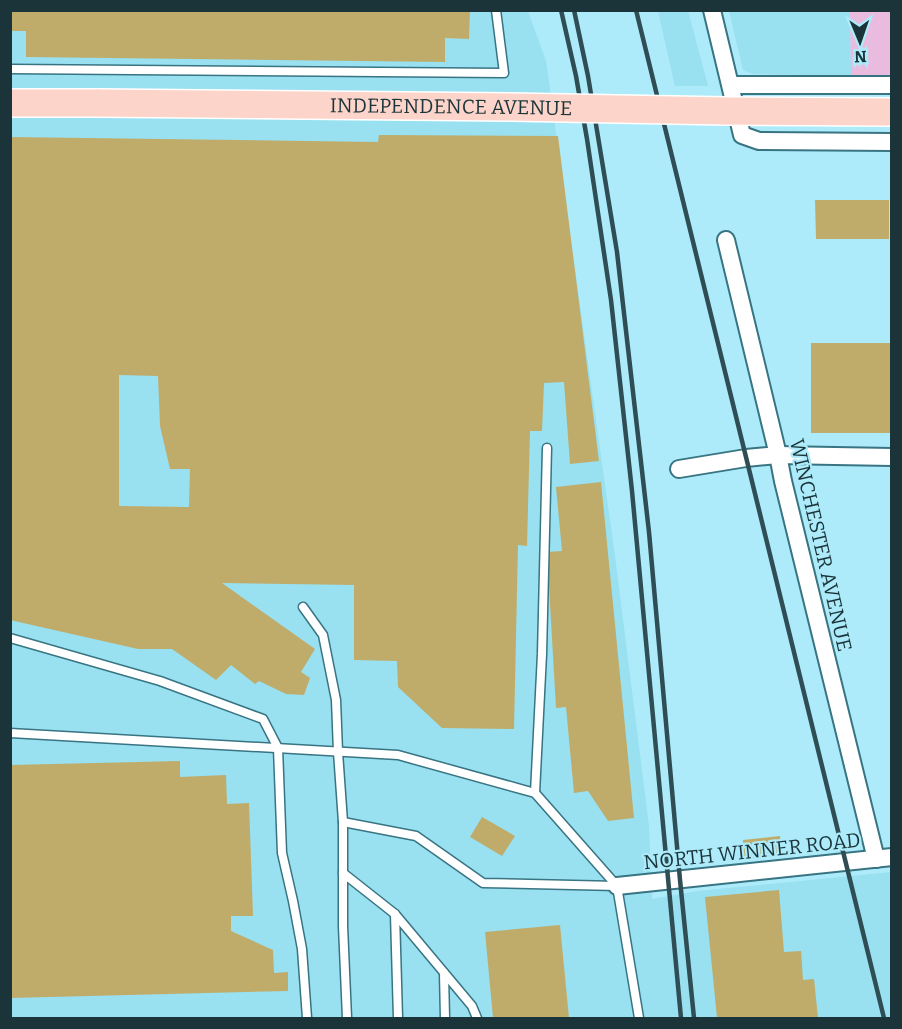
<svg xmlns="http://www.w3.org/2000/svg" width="902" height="1029" font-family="Bitter,serif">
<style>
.built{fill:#99e0f1}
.green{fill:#e9bbdf}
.building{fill:#bfac6a;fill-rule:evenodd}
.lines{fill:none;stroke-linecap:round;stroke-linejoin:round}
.lane-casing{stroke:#387482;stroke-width:11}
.street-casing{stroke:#387482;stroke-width:20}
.primary-casing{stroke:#fff;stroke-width:30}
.lane{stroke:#fff;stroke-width:8}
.street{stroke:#fff;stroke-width:16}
.primary{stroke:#fdd4ca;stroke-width:27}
.rail{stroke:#2e4d54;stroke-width:4.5}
.primary-bridge-casing{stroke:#fff;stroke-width:30;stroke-linecap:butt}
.primary-bridge{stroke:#fdd4ca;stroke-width:27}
.labels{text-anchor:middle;stroke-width:4.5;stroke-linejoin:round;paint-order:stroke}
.street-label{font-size:20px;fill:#1a3439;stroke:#adebfa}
</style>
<rect width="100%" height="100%" fill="#adebfa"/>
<!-- built -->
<g class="built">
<polygon points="10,11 528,11 546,61 615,556 649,826 652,899 698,891 891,872 891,1018 11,1018"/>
<polygon points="658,11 688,11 708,86 675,86"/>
<polygon points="729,11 850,11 851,76 753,74 743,70"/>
</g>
<!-- green -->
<polygon class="green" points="850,11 891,11 891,77 851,76"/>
<!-- building -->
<g class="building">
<polygon points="10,10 470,10 469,39 445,38 445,62 26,57 26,31 10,31"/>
<path d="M379,135L558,136L599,461L570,464L564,382L544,383L542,431H530L527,546L518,545L514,729L442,728L398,687L397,661L354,660V585L222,583L315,649L301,672L310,678L304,695L286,694L259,681L255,684L231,665L216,680L172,649H138L10,620V137L378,142ZM119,375L158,376L160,426L170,469H190L189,507L119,506Z"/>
<polygon points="815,200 889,200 889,239 816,239"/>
<rect x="811" y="343" width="81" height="90"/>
<polygon points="601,482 634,818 608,821 588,791 574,793 566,707 556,708 547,552 562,551 556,487"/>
<polygon points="180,761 180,777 226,775 227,804 249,803 253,916 231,916 231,931 273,950 274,973 288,972 288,991 10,998 10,765"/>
<polygon points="482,817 515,836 502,856 470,837"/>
<polygon points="780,836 782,855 744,859 743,840"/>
<polygon points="779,890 784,952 801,951 803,980 814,979 818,1018 717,1018 705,897"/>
<polygon points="560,925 569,1018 493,1018 485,932"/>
</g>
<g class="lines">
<!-- lane casing -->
<g class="lane-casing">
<g id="lane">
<polyline points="10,69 504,73 496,10"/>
<polyline points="303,607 323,635 336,700 338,752 343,822 343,926 347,1018"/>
<polyline points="10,638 160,681 263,719 278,748 282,853 293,901 302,949 307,1018"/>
<polyline points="10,733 398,755 535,793 617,886 639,1018"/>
<polyline points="535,793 542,654 547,448"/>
<polyline points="343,822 416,836 483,883 617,886"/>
<polyline points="343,873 395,914 472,1006 477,1018"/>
<polyline points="395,914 398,1018"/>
<polyline points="444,973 445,1018"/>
</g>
</g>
<!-- street casing -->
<g class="street-casing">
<g id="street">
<polyline points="712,10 742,135 759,141 892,142"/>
<polyline points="731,85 892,85"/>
<polyline points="726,240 778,455 783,481 876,859"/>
<polyline points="679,469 746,458 778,455 892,457"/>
<polyline points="617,886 892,857"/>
</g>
</g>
<!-- primary casing -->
<g class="primary-casing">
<polyline id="primary" points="10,103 99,103"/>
</g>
<!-- lane -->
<use href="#lane" class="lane"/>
<!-- street -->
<use href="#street" class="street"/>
<!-- primary -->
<use href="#primary" class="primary"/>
<!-- rail -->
<g class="rail">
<polyline points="561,10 576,76 587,139 611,300 632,491 681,1018"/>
<polyline points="574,10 588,76 617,252 649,532 680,880 694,1018"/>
<polyline points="636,10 884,1018"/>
</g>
<!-- primary-bridge casing -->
<g class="primary-bridge-casing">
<g id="primary-bridge">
<path id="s1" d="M99,103L511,107L726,111L892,112"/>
</g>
</g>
<!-- primary-bridge -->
<use href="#primary-bridge" class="primary-bridge"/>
</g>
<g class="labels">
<!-- street labels -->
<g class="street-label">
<text dy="7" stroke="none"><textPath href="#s1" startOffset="352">INDEPENDENCE AVENUE</textPath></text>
<text transform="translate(821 545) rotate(77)" y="7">WINCHESTER AVENUE</text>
<text transform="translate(752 851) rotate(-6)" y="7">NORTH WINNER ROAD</text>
</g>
</g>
<!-- border -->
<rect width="902" height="1029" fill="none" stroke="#1a3439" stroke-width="24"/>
<!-- north arrow -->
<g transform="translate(860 42) rotate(178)" stroke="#adebfa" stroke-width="4.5" paint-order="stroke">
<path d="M0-4.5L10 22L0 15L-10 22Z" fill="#1a3439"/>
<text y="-9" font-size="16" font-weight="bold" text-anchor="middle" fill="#1a3439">N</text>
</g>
</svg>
